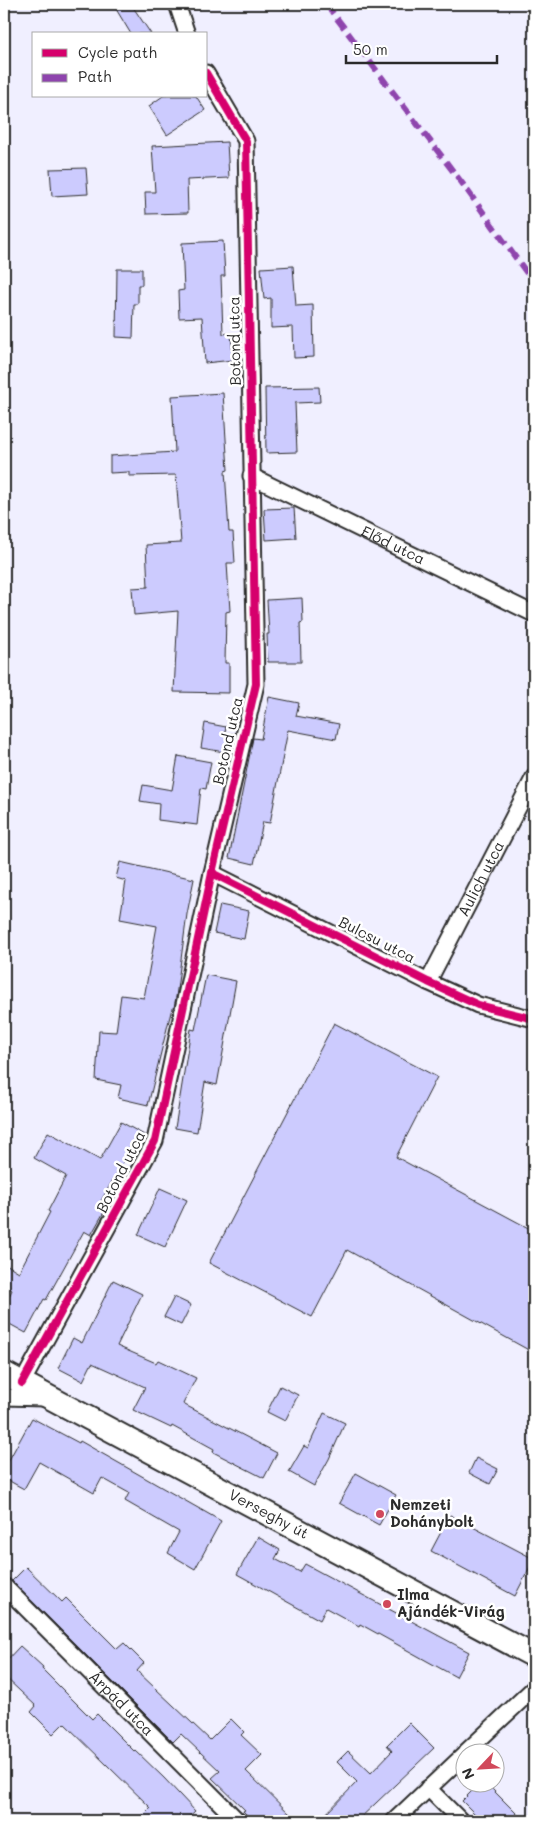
<svg xmlns="http://www.w3.org/2000/svg" width="538" height="1825" font-family="Mali,sans-serif">
<style>
.building{fill:#cccbfe;stroke:#2b2b2b}
.lines{fill:none;stroke-linecap:round;stroke-linejoin:round}
.street-casing{stroke:#2b2b2b;stroke-width:19}
.secondary-casing{stroke:#2b2b2b;stroke-width:26}
.street{stroke:#fff;stroke-width:15}
.secondary{stroke:#fff;stroke-width:22}
.quiet{stroke:#8e44ad;stroke-width:6;stroke-dasharray:12 6;stroke-linecap:butt}
.cycleway-casing{stroke:#fff;stroke-width:11}
.cycleway{stroke:#d6006c;stroke-width:8}
.poi-dot{fill:#d1495b;stroke:#fff;stroke-width:2}
.labels{text-anchor:middle;stroke-width:5;stroke-linejoin:round;paint-order:stroke}
.street-label{font-size:15px;fill:#2b2b2b;stroke:#fff}
.poi-label{font-size:15px;font-weight:bold;fill:#2b2b2b;stroke:#fff;text-anchor:start}
</style>
<rect width="100%" height="100%" fill="#f0efff"/>
<filter id="ink" filterUnits="userSpaceOnUse"><feTurbulence type="fractalNoise" baseFrequency=".02" numOctaves="2"/><feDisplacementMap in="SourceGraphic" scale="10" xChannelSelector="R" yChannelSelector="G"/><feConvolveMatrix kernelMatrix="1 2 1 2 8 2 1 2 1" color-interpolation-filters="sRGB"/></filter>
<g filter="url(#ink)">
<!-- building -->
<g class="building">
<polygon points="113,4 131,4 151,34 131,34"/>
<polygon points="163,96 196,96 205,110 167,135 149,106"/>
<polygon points="227,142 229,178 187,180 188,213 146,214 145,192 155,192 152,146"/>
<polygon points="86,168 88,194 52,196 50,169"/>
<polygon points="223,241 225,276 221,276 223,334 231,333 233,360 205,363 202,317 179,318 178,291 184,290 182,243"/>
<polygon points="293,266 296,306 313,305 314,357 294,358 293,327 271,328 271,298 264,299 261,268"/>
<polygon points="117,269 142,269 142,285 138,285 138,304 134,304 133,338 116,337"/>
<polygon points="319,387 320,402 295,403 297,452 266,453 265,388"/>
<polygon points="223,393 228,470 225,471 229,532 233,532 235,563 227,563 230,611 226,612 225,663 229,663 229,693 174,692 178,611 134,615 132,588 148,587 146,545 181,543 176,475 129,476 129,472 110,473 110,456 175,452 172,396"/>
<polygon points="294,508 296,538 266,540 264,509"/>
<polygon points="302,598 303,622 300,623 301,662 268,662 267,634 269,634 267,600"/>
<polygon points="269,697 299,703 296,716 339,724 336,739 288,730 270,823 263,822 254,864 229,858 253,738 261,739"/>
<polygon points="205,723 226,727 225,733 235,734 230,753 201,748"/>
<polygon points="178,756 211,762 206,789 201,788 197,825 158,820 159,804 140,801 143,785 172,790"/>
<polygon points="120,862 194,879 187,914 176,997 174,1008 172,1008 148,1105 118,1098 121,1085 96,1080 99,1031 116,1032 121,995 144,998 157,926 120,919 126,881 116,878"/>
<polygon points="220,905 249,911 244,939 214,933"/>
<polygon points="206,975 236,981 217,1085 205,1082 197,1132 175,1128 191,1029 195,1030"/>
<polygon points="334,1023 437,1077 396,1157 534,1231 534,1353 347,1250 312,1317 209,1263"/>
<polygon points="121,1122 146,1136 132,1161 126,1157 101,1201 108,1205 91,1235 84,1231 46,1300 44,1299 26,1333 4,1321 4,1307 12,1290 4,1286 4,1263 19,1272 50,1212 48,1211 66,1176 34,1158 48,1132 100,1160"/>
<polygon points="160,1188 187,1200 165,1247 138,1235"/>
<polygon points="113,1280 142,1294 117,1346 156,1363 158,1360 196,1378 183,1404 277,1453 264,1478 213,1452 214,1449 172,1426 171,1428 133,1410 145,1387 92,1363 83,1381 58,1368 73,1338 82,1343"/>
<polygon points="174,1297 191,1305 181,1325 164,1317"/>
<polygon points="280,1386 298,1395 285,1421 267,1412"/>
<polygon points="324,1413 345,1423 329,1459 314,1486 289,1472 304,1446 308,1448"/>
<polygon points="32,1418 79,1443 80,1441 221,1521 195,1569 168,1553 179,1532 125,1501 129,1493 102,1478 94,1493 39,1462 24,1489 4,1478 4,1469"/>
<polygon points="476,1458 498,1469 490,1484 469,1473"/>
<polygon points="356,1473 396,1495 379,1525 339,1503"/>
<polygon points="450,1515 534,1559 515,1596 431,1551"/>
<polygon points="258,1537 280,1550 275,1559 300,1572 305,1564 469,1652 456,1677 360,1624 359,1626 326,1608 320,1620 237,1574"/>
<polygon points="26,1567 62,1602 66,1598 117,1649 124,1643 144,1663 137,1671 210,1740 231,1719 244,1732 241,1735 262,1755 246,1771 297,1821 253,1821 243,1811 245,1810 212,1778 220,1771 181,1734 173,1742 12,1581"/>
<polygon points="20,1646 43,1667 42,1669 92,1719 97,1714 134,1751 135,1750 164,1778 195,1811 184,1821 138,1821 151,1808 64,1723 53,1734 31,1712 36,1706 4,1676 4,1663"/>
<polygon points="409,1723 434,1748 357,1821 319,1821 357,1782 337,1762 348,1751 371,1773 392,1751 387,1745"/>
<polygon points="481,1782 485,1782 524,1821 482,1821 462,1801"/>
</g>
<g class="lines">
<!-- street casing -->
<g class="street-casing">
<g id="street">
<polyline points="177,4 187,34"/>
<path id="s1" d="M251,476L534,614"/>
<polyline points="212,873 428,982 478,1005 534,1019"/>
<path id="s2" d="M428,982L534,777"/>
<polyline points="22,1383 155,1141 212,873 256,684 246,141 206,73"/>
<polyline points="4,1397 45,1398"/>
<path id="s3" d="M4,1586L238,1821"/>
<polyline points="466,1752 534,1688"/>
<polyline points="428,1788 461,1821"/>
<polyline points="394,1821 466,1753"/>
</g>
</g>
<!-- secondary casing -->
<g class="secondary-casing">
<g id="secondary">
<path id="s4" d="M4,1373L534,1656"/>
</g>
</g>
<!-- street -->
<use href="#street" class="street"/>
<!-- secondary -->
<use href="#secondary" class="secondary"/>
<!-- quiet -->
<polyline class="quiet" points="326,4 462,183 534,283"/>
<!-- cycleway casing -->
<g class="cycleway-casing">
<g id="cycleway">
<polyline points="212,873 428,982 478,1005 534,1019"/>
<polyline points="22,1383 155,1141 212,873 256,684 246,141 206,73"/>
</g>
</g>
<!-- cycleway -->
<use href="#cycleway" class="cycleway"/>
</g>
</g>
<!-- markers -->
<g class="poi-dot">
<circle cx="380" cy="1514" r="5"/>
<circle cx="387" cy="1604" r="5"/>
</g>
<g class="labels">
<!-- street labels -->
<g class="street-label">
<text transform="translate(235 341) rotate(-91)" y="5">Botond utca</text>
<text dy="5" stroke="none"><textPath href="#s1" startOffset="158">Előd utca</textPath></text>
<text transform="translate(228 741) rotate(-77)" y="5">Botond utca</text>
<text dy="5" stroke="none"><textPath href="#s2" startOffset="116">Aulich utca</textPath></text>
<text transform="translate(377 940) rotate(27)" y="5">Bulcsu utca</text>
<text transform="translate(121 1172) rotate(-63)" y="5">Botond utca</text>
<text dy="5" stroke="none"><textPath href="#s4" startOffset="300">Verseghy út</textPath></text>
<text dy="5" stroke="none"><textPath href="#s3" startOffset="166">Árpád utca</textPath></text>
</g>
<!-- poi labels -->
<g class="poi-label">
<text x="390" y="1510">Nemzeti<tspan x="390" dy="17">Dohánybolt</tspan></text>
<text x="397" y="1600">Ilma<tspan x="397" dy="17">Ajándék-Virág</tspan></text>
</g>
</g>
<!-- margin -->
<rect width="538" height="1825" fill="none" stroke="#fff" stroke-width="20"/>
<rect x="10" y="10" width="518" height="1805" fill="none" stroke="#2b2b2b" stroke-width="2" filter="url(#ink)"/>
<!-- legend -->
<rect x="32" y="32" width="175" height="65" fill="#ffffff" stroke="#aaaaaa"/>
<rect x="42" y="49" width="25" height="8" fill="#d6006c" stroke="#aaaaaa"/>
<text x="78" y="58" font-size="15" fill="#2b2b2b">Cycle path</text>
<rect x="42" y="74" width="25" height="8" fill="#8e44ad" stroke="#aaaaaa"/>
<text x="78" y="82" font-size="15" fill="#2b2b2b">Path</text>
<!-- north arrow -->
<g transform="translate(480 1768) rotate(245)"><circle r="24" fill="#ffffff" stroke="#aaaaaa"/>
<path d="M0-4L9 19L0 12L-9 19Z" fill="#d1495b"/>
<text y="-8" font-size="14" font-weight="bold" text-anchor="middle" fill="#2b2b2b">N</text>
</g>
<!-- scale -->
<path d="M346 55v8h151v-8" fill="none" stroke="#2b2b2b" stroke-width="2.5"/>
<text x="353" y="55" font-size="15" fill="#2b2b2b" stroke="#ffffff" stroke-width="4" paint-order="stroke">50 m</text>
</svg>
